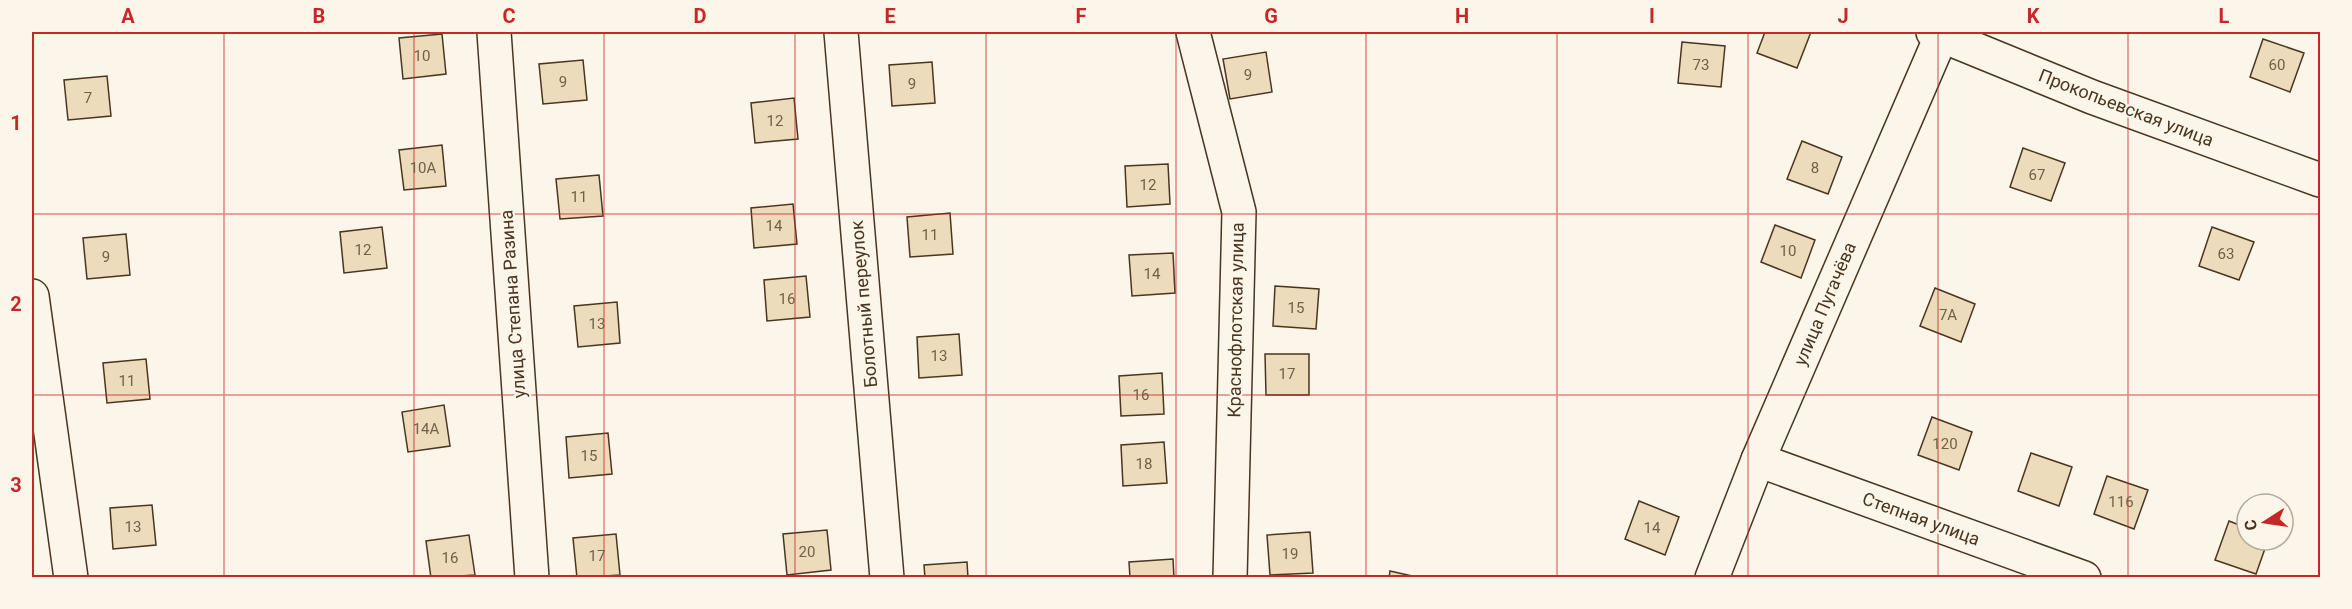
<svg xmlns="http://www.w3.org/2000/svg" width="2352" height="609" font-family="Roboto,sans-serif">
<style>
.building{fill:#ecdcbc;stroke:#4a3520;stroke-width:1.5}
.lines{fill:none;stroke-linecap:round;stroke-linejoin:round}
.street-casing{stroke:#4a3520;stroke-width:36}
.street{stroke:#fbf6e9;stroke-width:33}
.grid{fill:none;stroke:#c62828;stroke-width:1.5;stroke-opacity:0.55}
.labels{text-anchor:middle;stroke-width:4.5;stroke-linejoin:round;paint-order:stroke}
.number-label{font-size:15px;fill:#725f47}
.street-label{font-size:18px;fill:#4a3520;stroke:#fbf6e9}
.neatline{fill:none;stroke:#c62828;stroke-width:2}
.grid-label{font-size:20px;text-anchor:middle;font-weight:bold;fill:#c62828}
</style>
<rect width="100%" height="100%" fill="#fbf6e9"/>
<!-- building -->
<g class="building">
<polygon points="1765,32 1811,32 1797,68 1757,53"/>
<polygon points="442,34 446,74 403,79 399,38"/>
<polygon points="2263,39 2304,53 2290,92 2250,77"/>
<polygon points="1682,42 1725,46 1721,87 1678,83"/>
<polygon points="1266,52 1272,92 1230,99 1223,59"/>
<polygon points="583,60 587,100 543,104 539,64"/>
<polygon points="932,62 935,103 892,106 889,65"/>
<polygon points="107,76 111,116 68,120 64,80"/>
<polygon points="794,98 798,139 755,143 751,103"/>
<polygon points="1802,141 1842,157 1828,194 1787,179"/>
<polygon points="442,145 446,186 404,190 399,150"/>
<polygon points="2023,148 2065,163 2051,201 2010,187"/>
<polygon points="1168,164 1170,204 1127,207 1125,166"/>
<polygon points="599,175 603,216 560,219 556,179"/>
<polygon points="793,204 797,244 754,248 751,208"/>
<polygon points="950,213 953,254 910,257 907,217"/>
<polygon points="1775,225 1815,240 1801,278 1761,262"/>
<polygon points="382,227 387,268 344,273 340,232"/>
<polygon points="2212,227 2254,242 2239,280 2199,266"/>
<polygon points="126,234 130,275 87,279 83,238"/>
<polygon points="1173,253 1175,293 1132,296 1129,255"/>
<polygon points="806,276 810,317 767,321 764,280"/>
<polygon points="1275,286 1319,289 1316,329 1273,326"/>
<polygon points="1935,288 1975,304 1961,342 1920,326"/>
<polygon points="617,302 620,343 578,347 574,306"/>
<polygon points="959,334 962,375 919,378 917,337"/>
<polygon points="1265,354 1309,354 1309,395 1266,395"/>
<polygon points="146,359 150,399 107,403 103,363"/>
<polygon points="1162,373 1164,414 1121,416 1119,376"/>
<polygon points="444,405 450,446 408,452 402,412"/>
<polygon points="1932,417 1972,432 1959,470 1918,455"/>
<polygon points="608,433 612,474 569,478 566,437"/>
<polygon points="1164,442 1167,483 1123,486 1121,445"/>
<polygon points="2031,453 2072,467 2059,506 2018,491"/>
<polygon points="2107,476 2148,490 2134,529 2094,514"/>
<polygon points="1639,501 1679,517 1665,555 1625,539"/>
<polygon points="152,505 156,545 113,549 110,508"/>
<polygon points="2229,521 2247,528 2247,540 2268,540 2256,574 2215,560"/>
<polygon points="827,530 831,570 787,575 783,534"/>
<polygon points="1310,532 1313,573 1270,575 1267,535"/>
<polygon points="616,534 620,575 577,578 573,538"/>
<polygon points="469,535 475,575 431,578 426,541"/>
<polygon points="1173,559 1174,578 1130,578 1129,562"/>
<polygon points="967,562 968,578 925,578 924,565"/>
<polygon points="1390,571 1421,578 1389,578"/>
</g>
<g class="lines">
<!-- street casing -->
<g class="street-casing">
<g id="street">
<polyline points="494,32 532,578"/>
<polyline points="841,32 887,578"/>
<polyline points="1193,32 1239,212 1230,578"/>
<polyline points="1933,32 2092,97 2320,180"/>
<polyline points="32,296 71,578"/>
<polyline points="1758,460 2084,578"/>
<polyline points="1712,578 1758,460 1943,32"/>
</g>
</g>
<!-- street -->
<use href="#street" class="street"/>
</g>
<!-- grid -->
<path class="grid" d="M224,32V578M414,32V578M604,32V578M795,32V578M986,32V578M1176,32V578M1366,32V578M1557,32V578M1748,32V578M1938,32V578M2128,32V578M32,214H2320M32,395H2320"/>
<g class="labels">
<!-- number labels -->
<g class="number-label">
<text x="422" y="61">10</text>
<text x="1701" y="70">73</text>
<text x="2277" y="70">60</text>
<text x="1248" y="80">9</text>
<text x="563" y="87">9</text>
<text x="912" y="89">9</text>
<text x="88" y="103">7</text>
<text x="775" y="126">12</text>
<text x="423" y="173">10А</text>
<text x="1815" y="173">8</text>
<text x="2037" y="180">67</text>
<text x="1148" y="190">12</text>
<text x="579" y="202">11</text>
<text x="774" y="231">14</text>
<text x="930" y="240">11</text>
<text x="363" y="255">12</text>
<text x="1788" y="256">10</text>
<text x="2226" y="259">63</text>
<text x="106" y="262">9</text>
<text x="1152" y="279">14</text>
<text x="787" y="304">16</text>
<text x="1296" y="313">15</text>
<text x="1948" y="320">7А</text>
<text x="597" y="329">13</text>
<text x="939" y="361">13</text>
<text x="1287" y="379">17</text>
<text x="127" y="386">11</text>
<text x="1141" y="400">16</text>
<text x="426" y="434">14А</text>
<text x="1945" y="449">120</text>
<text x="589" y="461">15</text>
<text x="1144" y="469">18</text>
<text x="2121" y="507">116</text>
<text x="133" y="532">13</text>
<text x="1652" y="533">14</text>
<text x="807" y="557">20</text>
<text x="1290" y="559">19</text>
<text x="597" y="561">17</text>
<text x="450" y="563">16</text>
</g>
<!-- street labels -->
<g class="street-label">
<text transform="translate(2126 108) rotate(21)" y="6">Прокопьевская улица</text>
<text transform="translate(513 304) rotate(-94)" y="6">улица Степана Разина</text>
<text transform="translate(864 304) rotate(-95)" y="6">Болотный переулок</text>
<text transform="translate(1825 304) rotate(-67)" y="6">улица Пугачёва</text>
<text transform="translate(1236 320) rotate(-89)" y="6">Краснофлотская улица</text>
<text transform="translate(1921 519) rotate(20)" y="6">Степная улица</text>
</g>
</g>
<!-- border -->
<rect width="2352" height="609" fill="none" stroke="#fbf6e9" stroke-width="66"/>
<!-- north arrow -->
<g transform="translate(2265 522) rotate(258)"><circle r="28" fill="#fbf6e9" stroke="#b4a999" stroke-width="1.5"/>
<path d="M0-4.5L10 22L0 15L-10 22Z" fill="#c62828"/>
<text y="-9" font-size="16" font-weight="bold" text-anchor="middle" fill="#4a3520">С</text>
</g>
<rect x="33" y="33" width="2286" height="543" class="neatline"/>
<g class="grid-label">
<text x="128" y="23">A</text>
<text x="319" y="23">B</text>
<text x="509" y="23">C</text>
<text x="700" y="23">D</text>
<text x="890" y="23">E</text>
<text x="1081" y="23">F</text>
<text x="1271" y="23">G</text>
<text x="1462" y="23">H</text>
<text x="1652" y="23">I</text>
<text x="1843" y="23">J</text>
<text x="2033" y="23">K</text>
<text x="2224" y="23">L</text>
<text x="16" y="130">1</text>
<text x="16" y="311">2</text>
<text x="16" y="492">3</text>
</g>
</svg>
